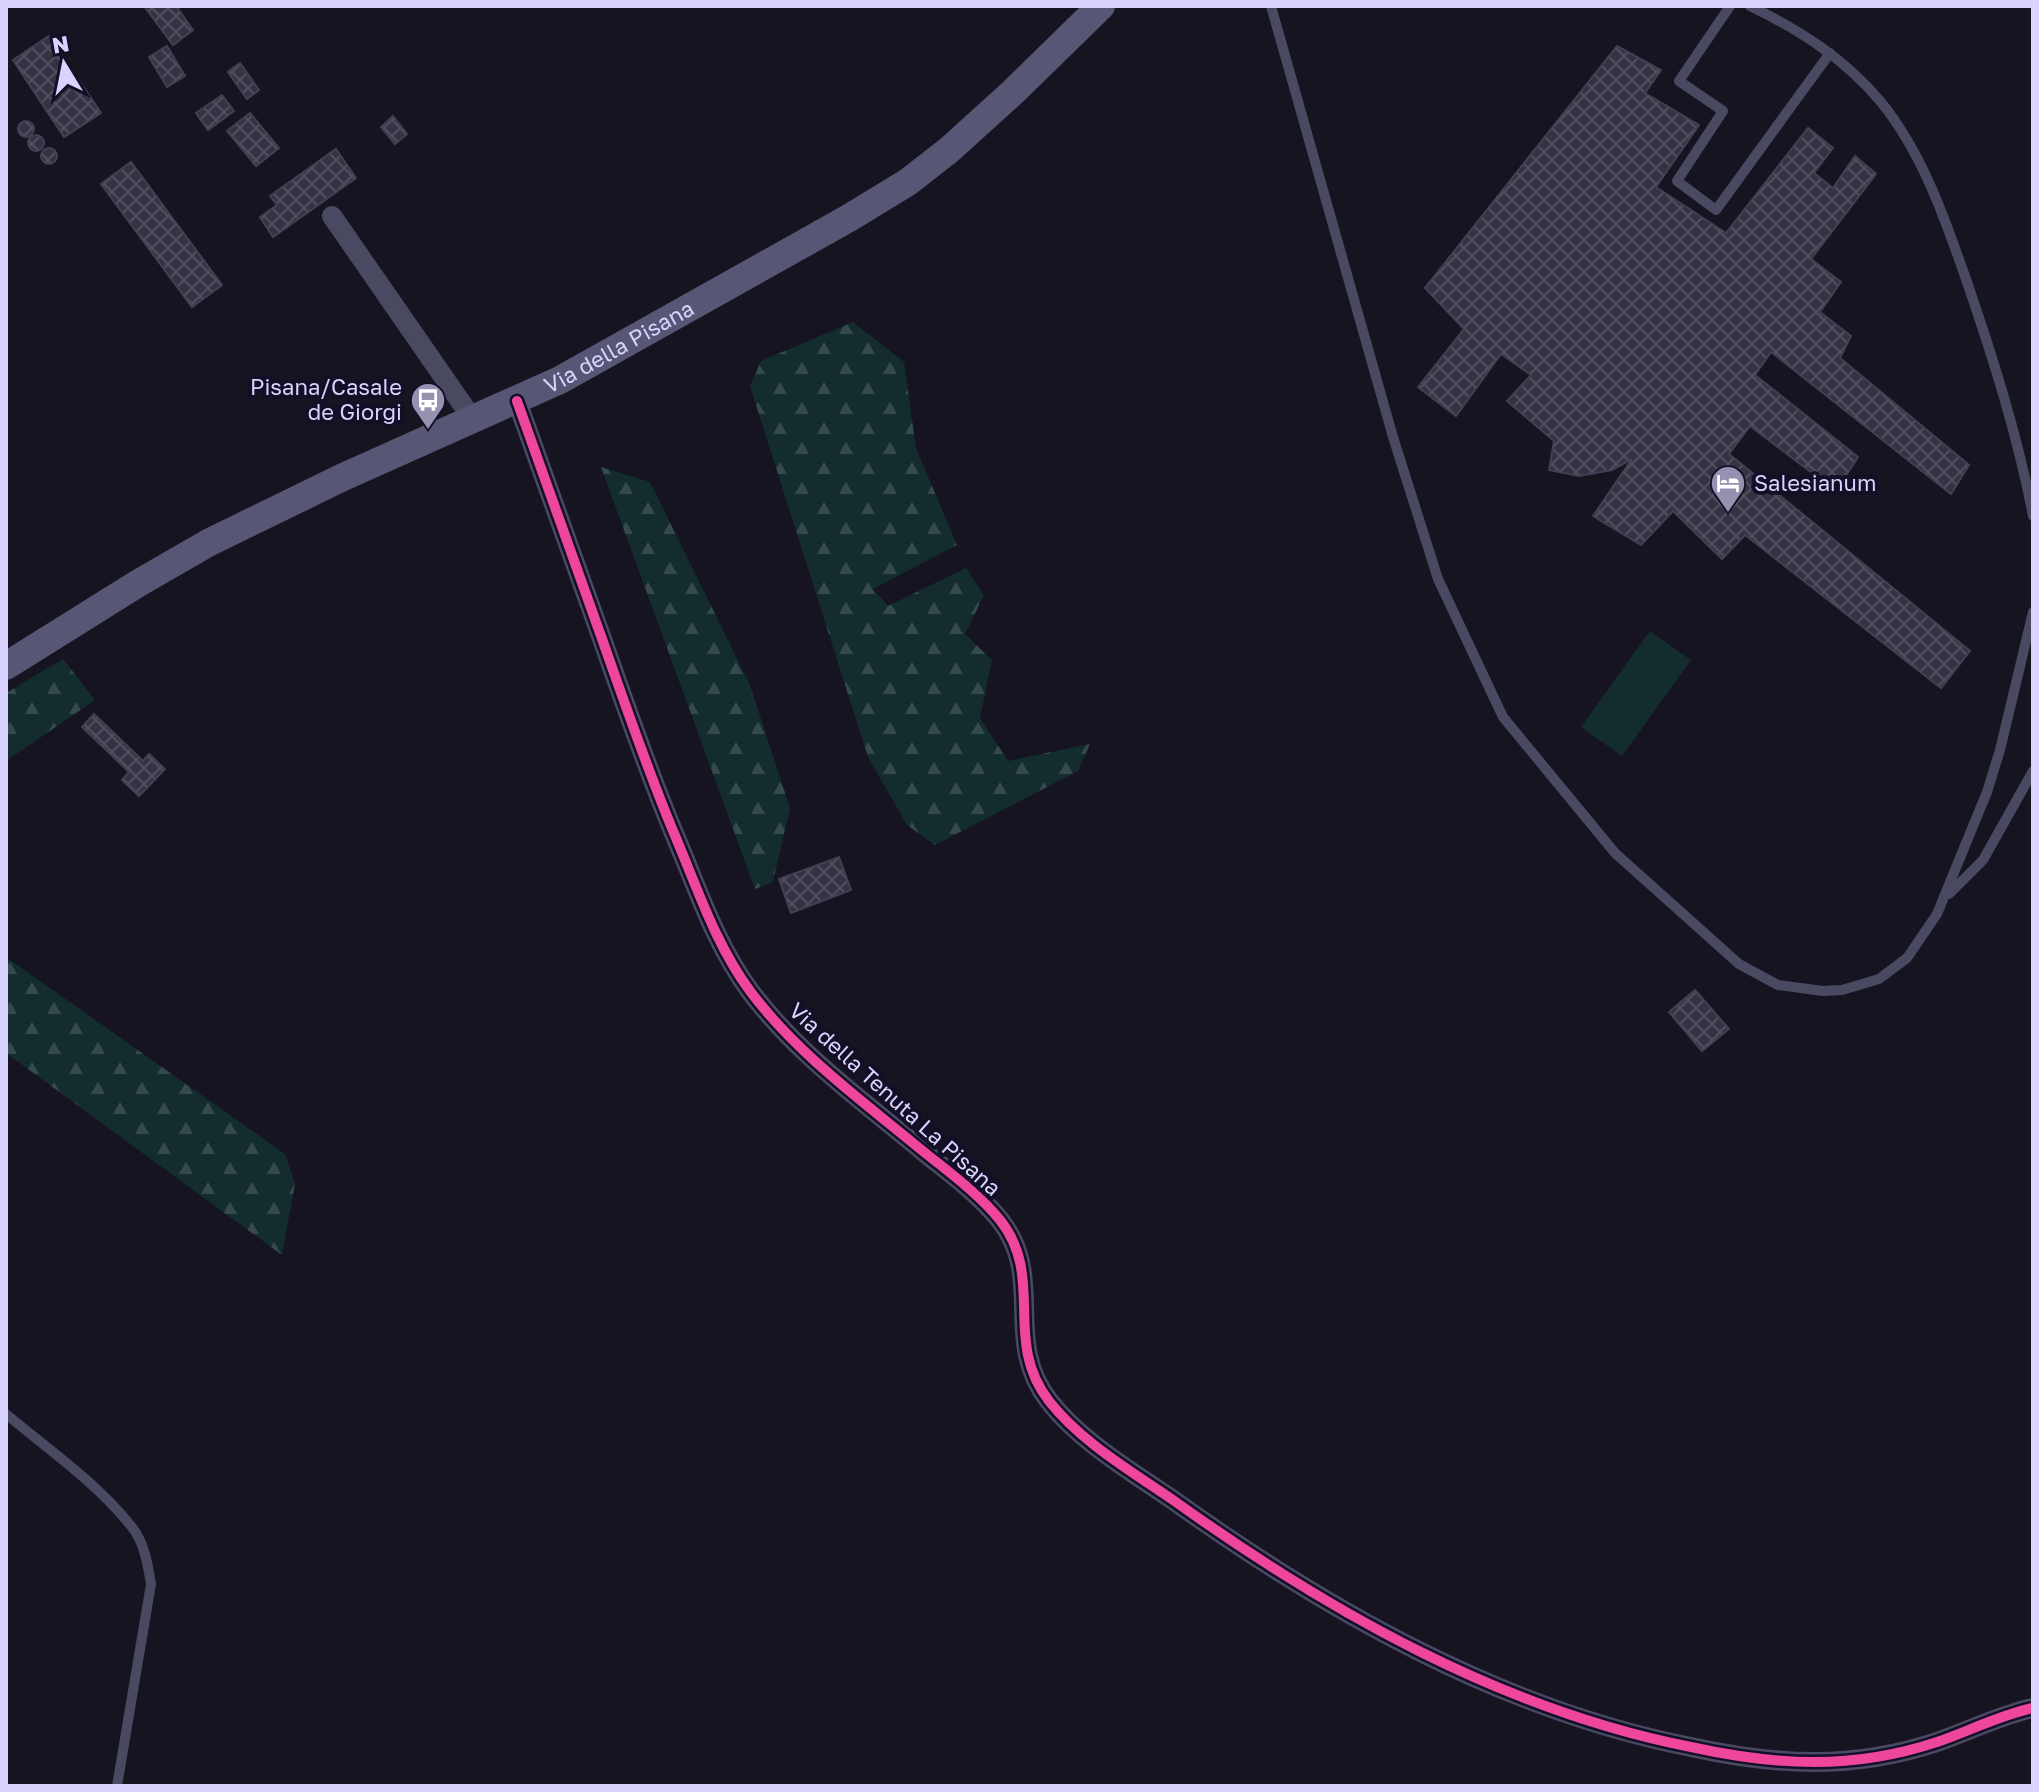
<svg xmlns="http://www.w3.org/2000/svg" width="2039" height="1792" font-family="'Golos Text',sans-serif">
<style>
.forest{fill:url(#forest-firs)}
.pitch{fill:#132c2d}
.building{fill:url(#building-cross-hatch);stroke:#433f54;stroke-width:2}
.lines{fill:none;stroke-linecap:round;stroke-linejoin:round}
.service{stroke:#4a4962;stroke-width:10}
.minor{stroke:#4a4962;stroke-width:20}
.secondary{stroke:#575674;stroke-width:28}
.cycleway-casing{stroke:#130f26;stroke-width:15}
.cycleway{stroke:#ed469a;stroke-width:10}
.labels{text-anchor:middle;stroke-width:8;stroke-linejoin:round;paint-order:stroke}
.street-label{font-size:22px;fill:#d9d4ff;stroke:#130f26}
.poi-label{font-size:22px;fill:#d9d4ff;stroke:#130f26;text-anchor:end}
</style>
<defs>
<pattern id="forest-firs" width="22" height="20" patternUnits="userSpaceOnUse" patternTransform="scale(2)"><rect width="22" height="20" fill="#132c2d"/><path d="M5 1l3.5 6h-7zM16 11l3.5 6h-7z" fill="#354a4c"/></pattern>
<pattern id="building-cross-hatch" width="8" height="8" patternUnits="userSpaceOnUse" patternTransform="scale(2)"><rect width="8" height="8" fill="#343243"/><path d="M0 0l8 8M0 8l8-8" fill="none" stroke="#514f5f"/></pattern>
</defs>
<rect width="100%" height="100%" fill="#161421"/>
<!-- forest -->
<g class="forest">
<polygon points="853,322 904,362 916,448 957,545 873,589 888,606 966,568 984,595 965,634 992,660 980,718 1008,761 1090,744 1078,771 935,845 907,825 868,757 750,386 761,361"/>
<polygon points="601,467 650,482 750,685 790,808 773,882 755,889"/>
<polygon points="63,659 95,700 6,761 6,693"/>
<polygon points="6,957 285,1154 295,1184 282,1255 6,1053"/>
</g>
<!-- pitch -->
<polygon class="pitch" points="1650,631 1691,660 1622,756 1581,727"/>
<!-- building -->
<g class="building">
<polygon points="144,6 176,6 193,30 173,45"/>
<polygon points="49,36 101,113 64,137 13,60"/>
<polygon points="167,46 185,76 167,87 149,57"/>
<polygon points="1617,46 1661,70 1645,93 1699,125 1656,187 1726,233 1808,128 1833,148 1814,173 1833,188 1855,156 1876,174 1811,259 1841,282 1820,312 1851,336 1840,358 1969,465 1951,494 1771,352 1755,375 1858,457 1836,491 1750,426 1729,454 1970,651 1941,688 1745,535 1722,559 1673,511 1641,545 1593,516 1632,459 1612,470 1579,476 1549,470 1554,441 1507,401 1531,375 1501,354 1456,416 1418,387 1464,329 1425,288"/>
<polygon points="240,63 259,90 247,99 228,72"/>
<polygon points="222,95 234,111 208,130 196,113"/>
<polygon points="250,113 279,148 256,166 227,131"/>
<polygon points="393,116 407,134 395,144 381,127"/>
<circle cx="26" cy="129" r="8"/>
<circle cx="36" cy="143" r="8"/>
<circle cx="49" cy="156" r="8"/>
<polygon points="336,149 356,178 273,237 260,217 277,205 270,196"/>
<polygon points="131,162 222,285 192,307 101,184"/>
<polygon points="94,714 143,761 149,754 165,769 139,796 122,780 129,772 82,727"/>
<polygon points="839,857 851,890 791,913 779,879"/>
<polygon points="1695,990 1729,1029 1702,1051 1669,1012"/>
</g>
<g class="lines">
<!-- service -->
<g class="service">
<polyline points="1271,6 1393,437 1438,579 1503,717 1615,853 1739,964 1778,985 1823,991 1842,990 1879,979 1907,958 1937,914 1987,792 2000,750 2033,612"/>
<polyline points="1730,6 1679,81 1723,111 1677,181 1716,210 1830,53"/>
<path d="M1750,6C1800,30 1845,59 1881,102C1923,154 1945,219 1967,282C1993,358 2018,437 2033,516"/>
<polyline points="1949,894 1983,860 2033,771"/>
<path d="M6,1414C48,1449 97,1483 131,1526C144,1541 148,1565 151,1584L117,1786"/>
</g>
<!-- minor -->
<g class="minor">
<polyline points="332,216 474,421"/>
<path d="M517,401C545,480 573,558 601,636C625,704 648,772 676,838C698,890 716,945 750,991C797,1054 864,1102 924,1152C950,1173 979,1194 1000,1220C1046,1278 1002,1341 1049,1401C1081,1442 1131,1471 1173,1500C1328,1611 1502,1710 1691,1747C1732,1756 1773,1762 1814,1762C1856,1762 1898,1755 1937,1742C1969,1731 2000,1715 2033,1708"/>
</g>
<!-- secondary -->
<path class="secondary" id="s1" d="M6,666L137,584L208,543L341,478L560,380L849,218L908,182L949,150L1013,92L1101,6"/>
<!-- cycleway casing -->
<g class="cycleway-casing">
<path id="cycleway" d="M517,401C545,480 573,558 601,636C625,704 648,772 676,838C698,890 716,945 750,991C797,1054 864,1102 924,1152C950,1173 979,1194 1000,1220C1046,1278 1002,1341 1049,1401C1081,1442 1131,1471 1173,1500C1328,1611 1502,1710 1691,1747C1732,1756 1773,1762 1814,1762C1856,1762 1898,1755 1937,1742C1969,1731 2000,1715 2033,1708"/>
</g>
<!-- cycleway -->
<use href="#cycleway" class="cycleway"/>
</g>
<!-- icons -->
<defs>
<g id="bus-pin" transform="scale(1.8)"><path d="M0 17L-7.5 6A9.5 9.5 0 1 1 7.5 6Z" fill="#9591b1" stroke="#130f26"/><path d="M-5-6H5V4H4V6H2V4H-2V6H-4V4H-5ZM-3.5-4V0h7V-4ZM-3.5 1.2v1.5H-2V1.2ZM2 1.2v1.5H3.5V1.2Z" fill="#fff"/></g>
<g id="hotel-pin" transform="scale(1.8)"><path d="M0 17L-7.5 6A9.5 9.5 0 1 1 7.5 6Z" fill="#9591b1" stroke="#130f26"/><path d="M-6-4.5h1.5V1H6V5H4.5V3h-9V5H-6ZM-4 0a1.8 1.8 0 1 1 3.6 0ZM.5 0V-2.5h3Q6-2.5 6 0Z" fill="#fff"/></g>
</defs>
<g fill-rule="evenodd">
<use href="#bus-pin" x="428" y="400"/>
<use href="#hotel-pin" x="1728" y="483"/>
</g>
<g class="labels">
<!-- street labels -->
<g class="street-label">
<text dy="8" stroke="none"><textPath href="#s1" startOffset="692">Via della Pisana</textPath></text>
<text transform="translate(895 1099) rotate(42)" y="8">Via della Tenuta La Pisana</text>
</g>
<!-- poi labels -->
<g class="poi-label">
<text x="402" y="395">Pisana/Casale<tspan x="402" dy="25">de Giorgi</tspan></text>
<text x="1754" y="491" text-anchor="start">Salesianum</text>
</g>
</g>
<!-- border -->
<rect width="2039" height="1792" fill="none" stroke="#d9d4ff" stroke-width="16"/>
<!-- north arrow -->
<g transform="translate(64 64) rotate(350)" stroke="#130f26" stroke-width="6" paint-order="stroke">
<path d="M0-6L14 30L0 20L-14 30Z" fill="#d9d4ff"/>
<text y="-12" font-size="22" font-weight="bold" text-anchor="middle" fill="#d9d4ff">N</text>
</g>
</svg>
